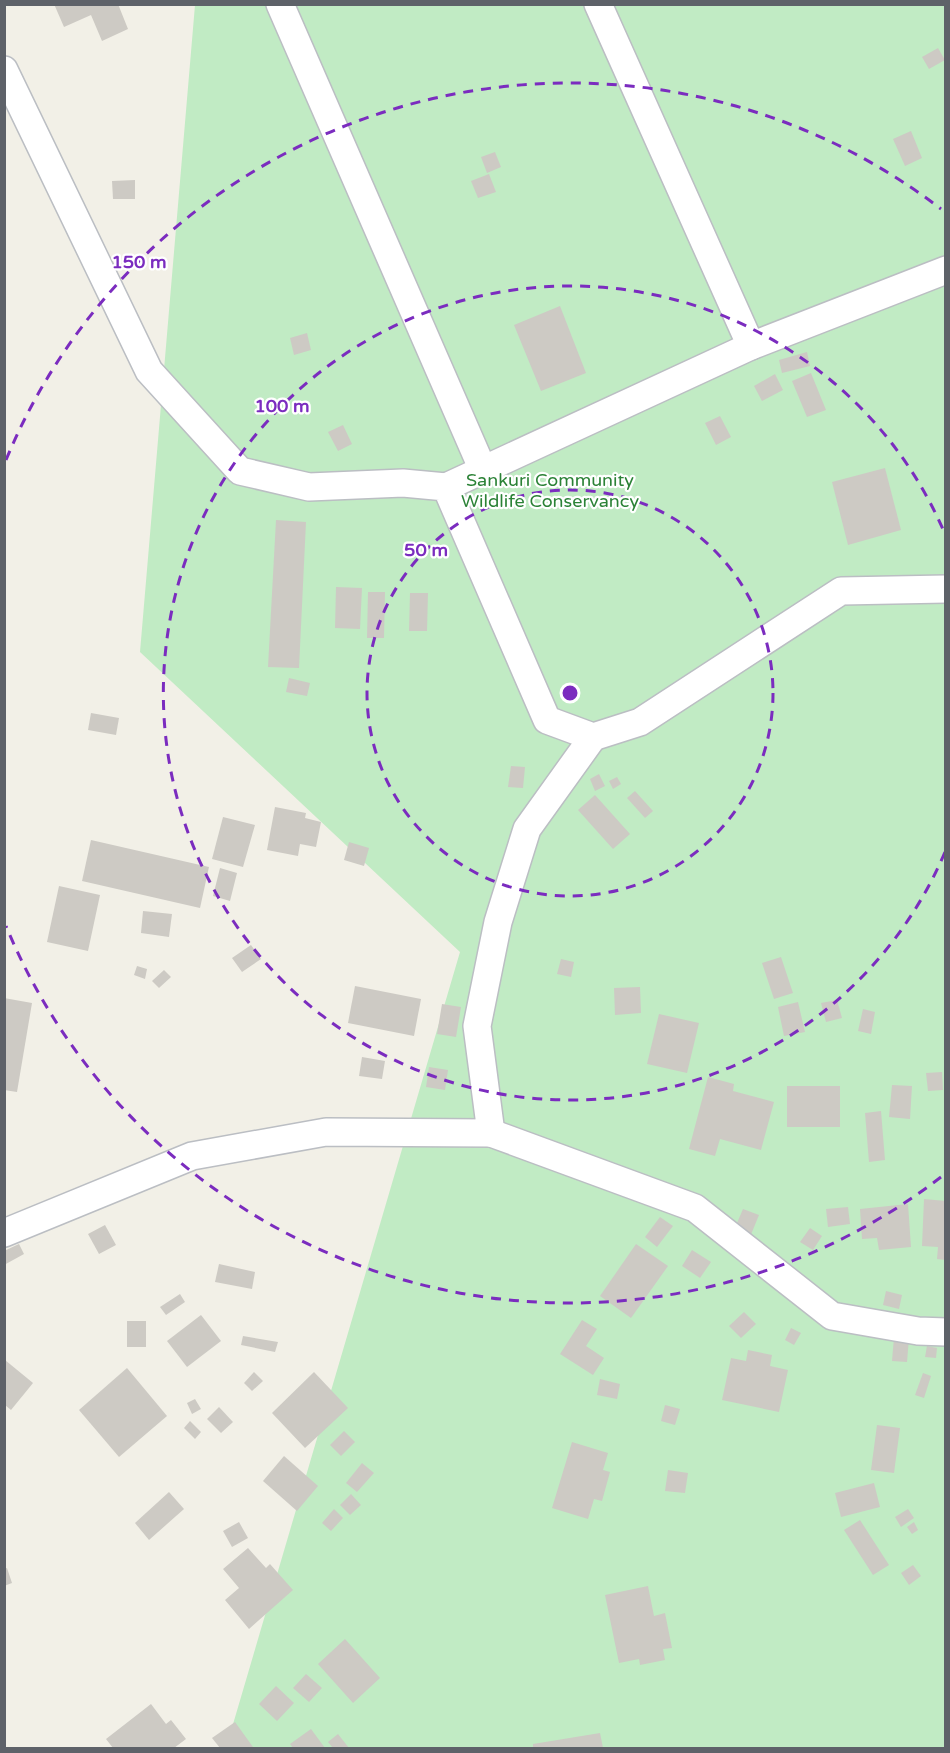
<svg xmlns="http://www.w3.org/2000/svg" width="950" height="1753" font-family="'Varela Round',sans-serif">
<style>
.green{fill:#c1ebc4}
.building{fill:#cdcac4}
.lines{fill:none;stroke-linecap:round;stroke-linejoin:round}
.minor-casing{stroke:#bbbec3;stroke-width:30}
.minor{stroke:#fff;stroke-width:27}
.ring{fill:none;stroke:#7b2cbf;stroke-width:3;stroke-dasharray:10 8}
.labels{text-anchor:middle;stroke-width:4.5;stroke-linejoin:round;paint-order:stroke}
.park-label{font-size:18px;fill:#2b8236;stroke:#fff}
.centre{fill:#7b2cbf;stroke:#fff;stroke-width:3}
.ring-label{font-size:18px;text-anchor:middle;font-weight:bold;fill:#7b2cbf;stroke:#fff;stroke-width:4.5;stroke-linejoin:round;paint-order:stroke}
</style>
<rect width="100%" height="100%" fill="#f2f0e7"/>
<!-- green -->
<polygon class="green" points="195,5 945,5 945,1748 226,1748 460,952 140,652"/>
<!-- building -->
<g class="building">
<polygon points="54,4 118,4 128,29 102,41 91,15 64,27"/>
<polygon points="938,48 945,60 929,69 922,57"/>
<polygon points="911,131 922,158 905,166 893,139"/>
<polygon points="495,152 501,167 487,173 481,157"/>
<polygon points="489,174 496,192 478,198 471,181"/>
<polygon points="135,180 135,199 113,199 112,181"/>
<polygon points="560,306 586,373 541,391 514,325"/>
<polygon points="307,333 311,350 294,355 290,338"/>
<polygon points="807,352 810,366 782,373 779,360"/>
<polygon points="811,373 826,410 807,417 792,381"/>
<polygon points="775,374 783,390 762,401 754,386"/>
<polygon points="720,416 731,437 716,445 705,423"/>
<polygon points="343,425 352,444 338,451 328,432"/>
<polygon points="885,468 901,530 848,545 832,482"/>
<polygon points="276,520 306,522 299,668 268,667"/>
<polygon points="336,587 362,588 360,629 335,628"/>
<polygon points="368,592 385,592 384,638 367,638"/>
<polygon points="410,593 428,593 427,631 409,631"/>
<polygon points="289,678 310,683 307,696 286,692"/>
<polygon points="91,713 119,718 116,735 88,730"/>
<polygon points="511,766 525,767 523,788 508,787"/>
<polygon points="599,774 605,786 595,791 590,779"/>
<polygon points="617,777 621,784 613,789 609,781"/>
<polygon points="635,791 653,811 645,818 627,798"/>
<polygon points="595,795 630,834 613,849 578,810"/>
<polygon points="275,807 306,813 305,818 321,822 316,847 300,844 298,856 267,850"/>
<polygon points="223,817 255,825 243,867 212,859"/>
<polygon points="91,840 209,867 200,908 82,881"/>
<polygon points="349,842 369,848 364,866 344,860"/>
<polygon points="220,868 237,873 230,901 213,896"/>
<polygon points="59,886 100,895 88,951 47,942"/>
<polygon points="143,911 172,914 169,937 141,933"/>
<polygon points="251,945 261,959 242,972 232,958"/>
<polygon points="781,957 793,993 774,999 762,963"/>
<polygon points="561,959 574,962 571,977 557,974"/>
<polygon points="137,966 147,969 145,979 134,975"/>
<polygon points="164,970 171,977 159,988 152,981"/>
<polygon points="355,986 421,999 414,1036 348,1023"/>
<polygon points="640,987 641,1013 615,1015 614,988"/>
<polygon points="4,998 32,1003 17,1092 4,1090"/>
<polygon points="837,1000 842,1018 826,1022 821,1003"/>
<polygon points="798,1002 805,1032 784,1036 778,1007"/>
<polygon points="442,1004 461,1007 456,1037 437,1034"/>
<polygon points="863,1009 875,1012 871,1034 858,1031"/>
<polygon points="659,1014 699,1023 687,1073 647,1064"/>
<polygon points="362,1057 385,1061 382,1079 359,1076"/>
<polygon points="429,1067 448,1070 445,1090 426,1087"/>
<polygon points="942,1072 943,1090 928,1091 926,1073"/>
<polygon points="708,1077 734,1084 733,1091 774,1102 761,1150 720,1139 715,1156 689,1149"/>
<polygon points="892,1085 912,1086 910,1119 889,1117"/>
<rect x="787" y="1086" width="53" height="41"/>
<polygon points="881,1111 885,1160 869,1162 865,1113"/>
<polygon points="924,1199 946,1201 946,1260 937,1259 938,1247 922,1246"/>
<polygon points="908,1204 911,1247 879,1250 877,1238 862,1239 860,1209"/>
<polygon points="848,1207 850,1224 828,1227 826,1209"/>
<polygon points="743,1209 759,1215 750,1237 734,1230"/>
<polygon points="660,1217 673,1226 657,1247 645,1237"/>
<polygon points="105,1225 116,1245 99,1254 88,1234"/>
<polygon points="810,1228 822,1236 813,1250 800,1242"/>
<polygon points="19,1244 24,1254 4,1265 4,1251"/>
<polygon points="636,1244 668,1266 631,1318 600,1296"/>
<polygon points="692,1250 711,1262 700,1278 682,1266"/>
<polygon points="219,1264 255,1272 252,1289 215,1282"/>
<polygon points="886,1291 902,1295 899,1309 883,1305"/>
<polygon points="180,1294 185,1302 166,1315 160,1307"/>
<polygon points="744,1312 756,1324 741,1338 729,1326"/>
<polygon points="201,1315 221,1341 187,1367 167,1341"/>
<polygon points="582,1320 597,1329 586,1346 604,1358 593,1375 560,1354"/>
<rect x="127" y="1321" width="19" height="26"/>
<polygon points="791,1328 801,1333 794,1345 785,1340"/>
<polygon points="243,1336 278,1342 275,1352 241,1345"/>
<polygon points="894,1337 909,1338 907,1362 892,1361"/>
<polygon points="927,1346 937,1348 936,1358 925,1357"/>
<polygon points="748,1350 772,1355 770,1366 788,1370 779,1412 722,1400 731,1358 746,1361"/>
<polygon points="5,1360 33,1383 11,1410 5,1405"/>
<polygon points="127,1368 167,1416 119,1457 79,1410"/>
<polygon points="254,1372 263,1381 252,1391 244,1383"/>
<polygon points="314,1372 348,1408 305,1448 272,1413"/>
<polygon points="923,1373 931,1376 924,1398 915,1395"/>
<polygon points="600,1379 620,1384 617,1399 597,1395"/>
<polygon points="195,1399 201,1409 192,1414 187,1403"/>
<polygon points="665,1405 680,1409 675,1425 661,1421"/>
<polygon points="219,1407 233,1422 221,1433 207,1419"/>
<polygon points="190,1421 201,1432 195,1439 184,1428"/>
<polygon points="877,1425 900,1428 894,1473 871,1470"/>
<polygon points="344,1431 355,1442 341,1456 330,1445"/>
<polygon points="572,1442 608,1453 603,1470 610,1472 602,1501 594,1499 588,1519 552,1508"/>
<polygon points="284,1456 318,1486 297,1511 263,1481"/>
<polygon points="362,1463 374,1473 357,1492 346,1483"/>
<polygon points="668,1470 688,1473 685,1493 665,1491"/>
<polygon points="874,1483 880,1507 841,1517 835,1493"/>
<polygon points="169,1492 184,1509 149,1540 135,1523"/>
<polygon points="351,1494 361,1505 350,1515 340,1505"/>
<polygon points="334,1509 343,1518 331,1531 322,1523"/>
<polygon points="908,1509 914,1518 901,1527 895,1517"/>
<polygon points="860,1520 889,1565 873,1575 844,1530"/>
<polygon points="239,1522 248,1538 232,1547 223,1531"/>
<polygon points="914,1522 918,1530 912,1534 907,1527"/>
<polygon points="248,1548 266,1568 270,1564 293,1590 249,1629 225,1600 239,1588 223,1569"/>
<polygon points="913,1565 921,1576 909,1585 901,1573"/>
<polygon points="7,1568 12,1583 4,1586 4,1569"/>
<polygon points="648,1586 654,1616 665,1613 672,1648 663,1649 665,1660 640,1665 639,1659 619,1663 605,1595"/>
<polygon points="345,1639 380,1678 353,1703 318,1664"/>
<polygon points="306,1674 322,1688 309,1702 293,1688"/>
<polygon points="276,1686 294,1703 277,1721 259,1704"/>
<polygon points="151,1704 166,1724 171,1720 186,1739 174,1748 113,1748 106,1739"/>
<polygon points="235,1722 253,1747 250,1748 220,1748 212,1738"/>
<polygon points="311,1729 325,1748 293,1748 290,1744"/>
<polygon points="600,1733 603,1748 533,1748 533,1744"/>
<polygon points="338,1734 349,1748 333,1748 328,1742"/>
</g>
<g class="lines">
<!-- minor casing -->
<g class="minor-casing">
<g id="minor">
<polyline points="280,4 483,470"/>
<polyline points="4,70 149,371 240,471 309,487 403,483 446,487 547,720 593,737 640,722 841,591 946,589"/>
<polyline points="751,346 946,270"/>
<polyline points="446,487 751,346 598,4"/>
<polyline points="491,1133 695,1208 832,1316 918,1331 946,1332"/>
<polyline points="4,1233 192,1156 326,1132 491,1133 477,1026 498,922 527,829 593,737"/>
</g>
</g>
<!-- minor -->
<use href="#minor" class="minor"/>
</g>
<!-- distance rings -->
<g class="ring">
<circle cx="570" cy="693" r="203"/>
<path d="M945 852A407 407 0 1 1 945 534"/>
<path d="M941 1177A610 610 0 0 1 6 926M6 460A610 610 0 0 1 941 209"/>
</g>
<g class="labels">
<!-- park labels -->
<g class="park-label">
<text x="550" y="486">Sankuri Community<tspan x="550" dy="21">Wildlife Conservancy</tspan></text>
</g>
</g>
<circle cx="570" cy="693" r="9" class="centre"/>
<g class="ring-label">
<text x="139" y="268">150 m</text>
<text x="282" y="412">100 m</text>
<text x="426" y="556">50 m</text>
</g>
<!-- border -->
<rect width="950" height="1753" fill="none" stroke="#5e6269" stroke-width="12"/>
</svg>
